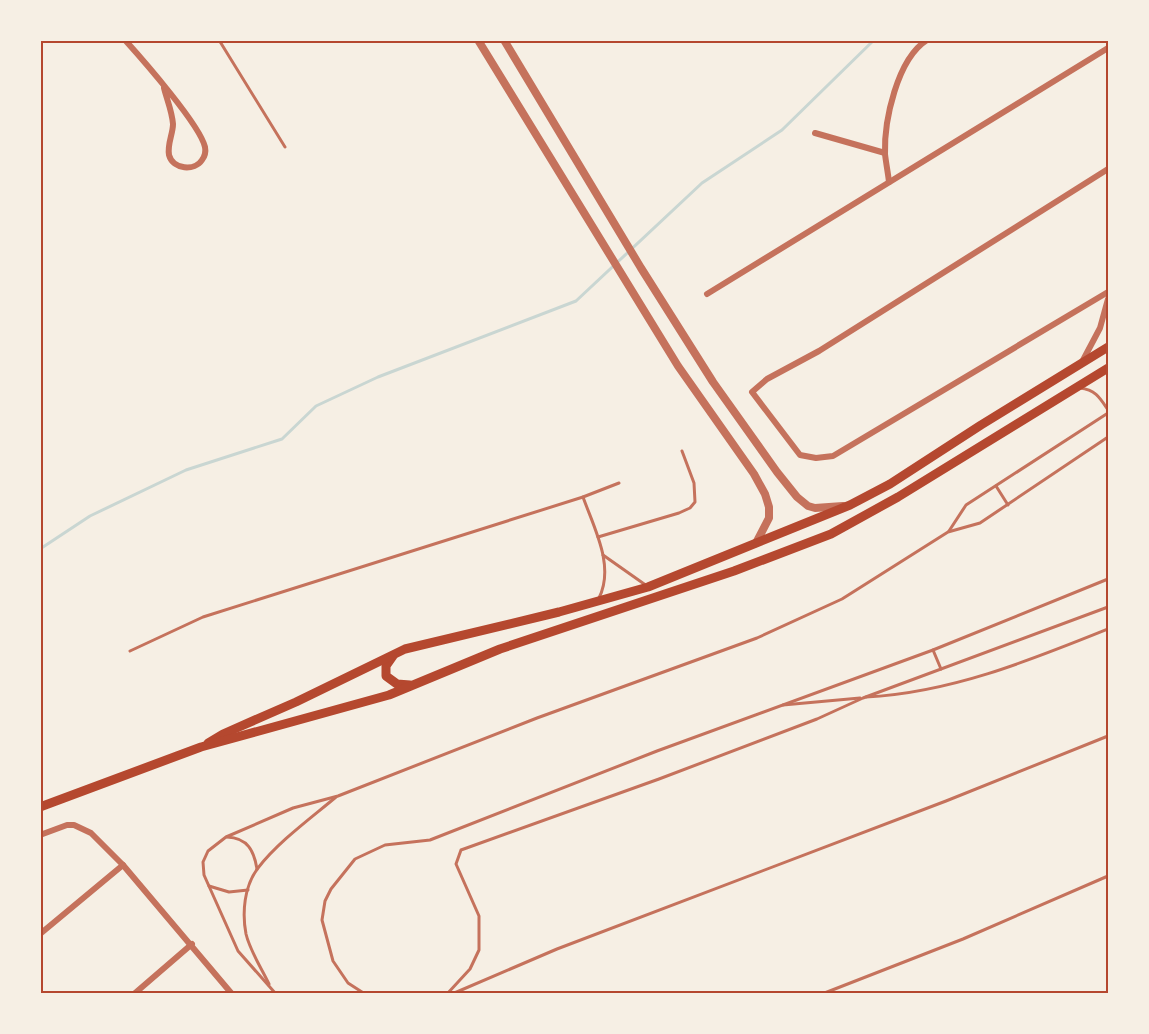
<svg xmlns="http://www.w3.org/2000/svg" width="1149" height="1034" font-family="'Work Sans',sans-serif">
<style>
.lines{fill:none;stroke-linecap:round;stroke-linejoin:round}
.stream{stroke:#c9d6d2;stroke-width:3}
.service{stroke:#c5725c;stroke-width:3}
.minor{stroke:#c5725c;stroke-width:6}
.tertiary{stroke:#c5725c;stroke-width:8}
.primary{stroke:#b5482f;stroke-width:9}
.neatline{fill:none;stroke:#b5482f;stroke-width:2}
</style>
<rect width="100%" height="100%" fill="#f6efe4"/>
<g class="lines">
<!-- stream -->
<polyline class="stream" points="40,549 90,516 186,470 282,439 316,406 378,377 576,301 702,183 782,130 874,40"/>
<!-- service -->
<g class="service">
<polyline points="219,40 285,147"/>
<path d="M1080,388C1096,390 1100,398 1108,410"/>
<polyline points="996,486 1008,505"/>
<path d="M583,497C594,528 615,566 599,598"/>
<polyline points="949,531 966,505 1108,413"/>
<polyline points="598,537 679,513 690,508 695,502 694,483 682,451"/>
<polyline points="603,555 647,586"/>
<polyline points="933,650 941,669"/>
<polyline points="130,651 203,617 583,497 619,483"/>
<path d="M866,697C950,693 1031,660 1108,629"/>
<polyline points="783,705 860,698"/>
<path d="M227,837C248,838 254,851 257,869"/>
<polyline points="209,886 229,892 248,890"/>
<path d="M269,984C262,969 250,951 246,934C242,913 244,886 258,868C278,842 311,818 336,797"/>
<polyline points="276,994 238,951 204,875 203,862 208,851 226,837 293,808 338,796 537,718 757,638 842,599 948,532 980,523 1108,437"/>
<polyline points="365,994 348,983 333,961 322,920 325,901 331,889 355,859 385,845 430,840 657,751 933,650 1108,579"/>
<polyline points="447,994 470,969 479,950 479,916 456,864 461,850 659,779 817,719 863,698 1108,607"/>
<polyline points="452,994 557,949 946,801 1108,736"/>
<polyline points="822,994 963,939 1108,876"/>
</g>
<!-- minor -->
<g class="minor">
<path d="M125,40C143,60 200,125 205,147C206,152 205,156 202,160C195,171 173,170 169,155C167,144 173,134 173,124C172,111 167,100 164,88"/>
<polyline points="815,133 885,153"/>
<polyline points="1108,169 819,351 767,379 752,392 800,455 816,458 833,456 1108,292"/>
<path d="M889,182C888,173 886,163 885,154C884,121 897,59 927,40"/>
<polyline points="707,294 1108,48"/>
<polyline points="1082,362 1100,328 1108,299"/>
<polyline points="40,835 67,825 74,825 91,833 123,865 232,994"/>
<polyline points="40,934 123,865"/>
<polyline points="134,994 192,944"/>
</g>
<!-- tertiary -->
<g class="tertiary">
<polyline points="478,40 678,366 754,474 765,494 769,507 769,518 756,543"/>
<polyline points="504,40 641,268 713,382 777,472 797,497 808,506 815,508 843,506"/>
</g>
<!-- primary -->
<g class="primary">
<polyline points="393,656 386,666 386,676 397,684 410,685"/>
<polyline points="208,743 223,734 296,702 405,649 559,612 648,587 850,505 890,484 981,425 1108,347"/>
<polyline points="40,807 201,747 389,695 500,649 734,571 831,534 898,497 1108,368"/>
</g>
</g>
<!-- border -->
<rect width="1149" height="1034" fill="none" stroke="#f6efe4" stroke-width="84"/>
<rect x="42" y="42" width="1065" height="950" class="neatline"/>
</svg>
